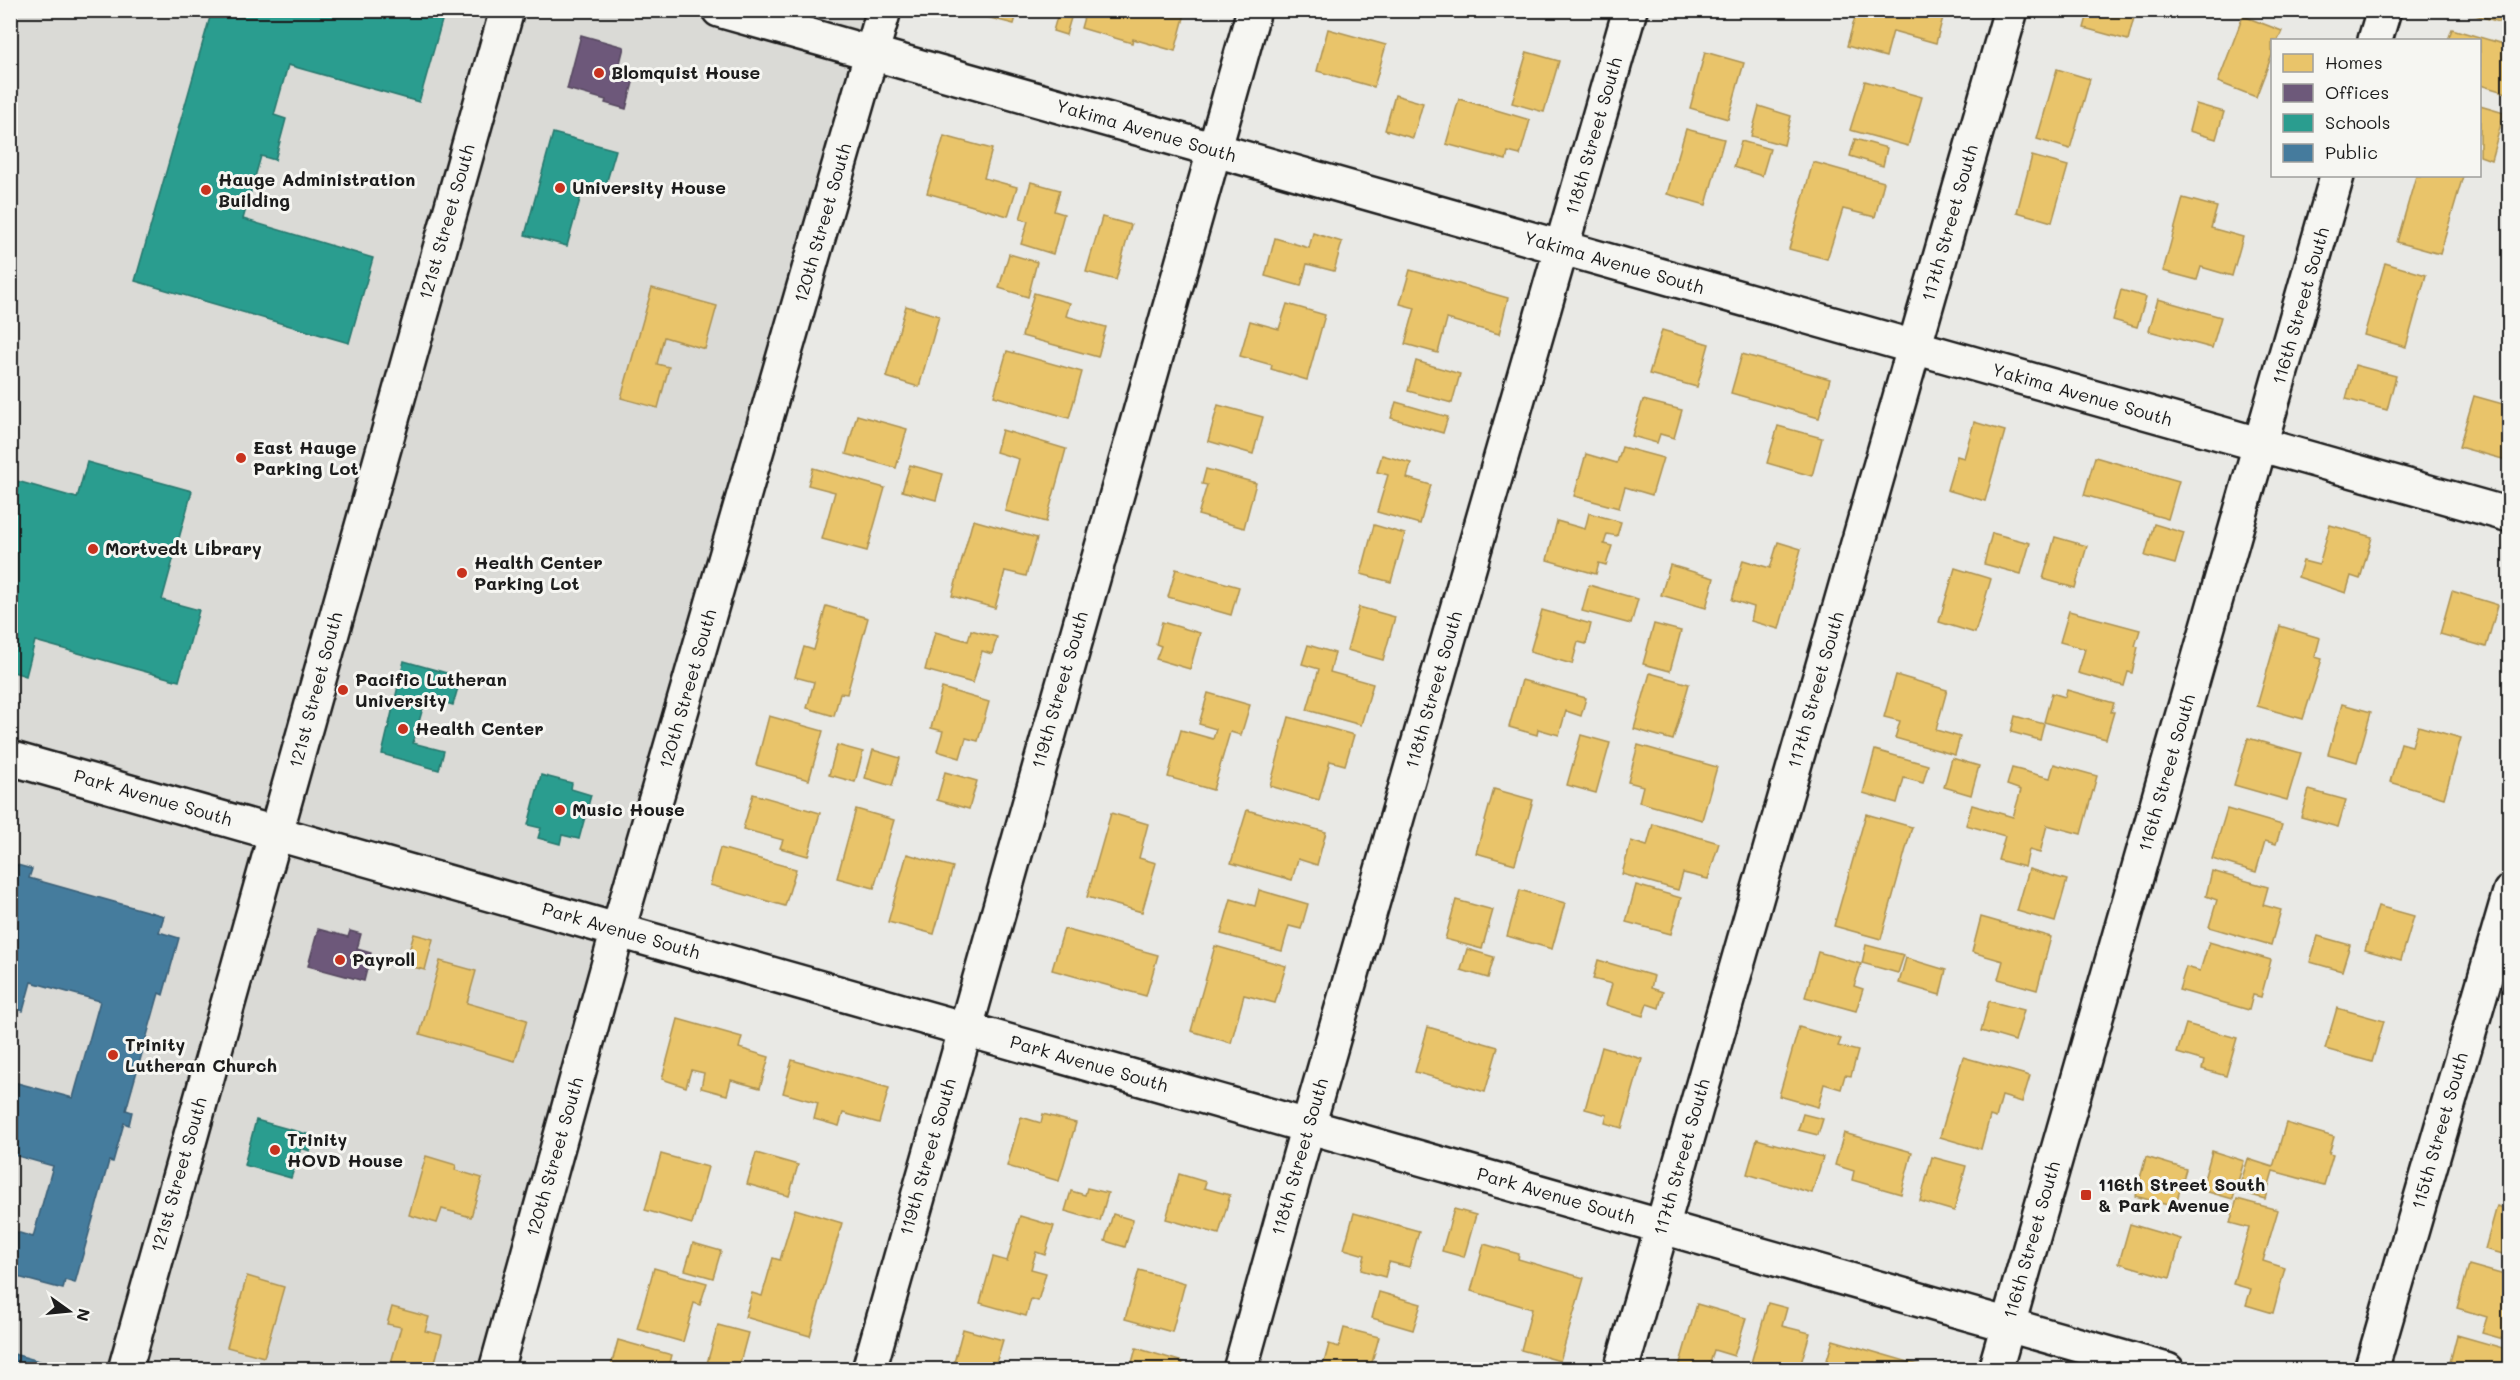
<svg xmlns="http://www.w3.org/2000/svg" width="2520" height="1380" font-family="Mali,sans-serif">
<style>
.built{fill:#dadad6}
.homes{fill:#e9c46a;stroke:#ac9253;stroke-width:1.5}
.offices{fill:#6d597a;stroke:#55475e;stroke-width:1.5}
.schools{fill:#2a9d8f;stroke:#26766c;stroke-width:1.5}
.public{fill:#457b9d;stroke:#395e76;stroke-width:1.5}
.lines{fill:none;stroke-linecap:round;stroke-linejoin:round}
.minor-casing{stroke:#1c1c1c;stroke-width:38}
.minor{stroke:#f6f6f2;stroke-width:33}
.poi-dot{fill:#c8321e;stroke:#f6f6f2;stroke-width:2}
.labels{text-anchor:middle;stroke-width:6;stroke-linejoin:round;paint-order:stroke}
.poi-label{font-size:18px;font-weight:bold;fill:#1c1c1c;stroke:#f6f6f2;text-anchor:start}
.street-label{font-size:18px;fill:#1c1c1c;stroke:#f6f6f2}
</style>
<rect width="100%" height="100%" fill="#e9e9e5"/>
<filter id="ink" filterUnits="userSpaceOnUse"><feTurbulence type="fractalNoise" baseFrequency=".0167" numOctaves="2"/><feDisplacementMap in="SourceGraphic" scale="12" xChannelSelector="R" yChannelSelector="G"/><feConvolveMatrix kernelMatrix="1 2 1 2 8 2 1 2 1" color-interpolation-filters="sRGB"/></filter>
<g filter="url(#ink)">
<!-- built -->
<polygon class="built" points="10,11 866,11 484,1369 11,1369"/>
<!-- homes -->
<g class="homes">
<polygon points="976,10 1018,10 1014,24 975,14"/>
<polygon points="1059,10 1073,11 1066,35 1053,31"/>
<polygon points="1086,10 1186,10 1175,51 1133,39 1132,43 1081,28"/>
<polygon points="1857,10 1945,10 1936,43 1893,31 1886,57 1847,46"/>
<polygon points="2089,10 2136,10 2128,40 2084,28"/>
<polygon points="2458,10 2510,10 2510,25"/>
<polygon points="2243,16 2282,31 2278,40 2272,40 2272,55 2256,97 2218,82"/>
<polygon points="1328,29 1386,45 1374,87 1317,71"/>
<polygon points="2452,29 2510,46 2510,94 2480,85 2480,40 2448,40"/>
<polygon points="1527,52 1559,61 1544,112 1512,103"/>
<polygon points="1705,52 1744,63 1728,119 1690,108"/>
<polygon points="2057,69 2090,79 2070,149 2037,139"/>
<polygon points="1865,81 1922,97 1908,146 1850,130"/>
<polygon points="1395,95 1423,103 1413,138 1385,130"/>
<polygon points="1459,99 1530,120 1520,155 1508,152 1506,160 1446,144"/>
<polygon points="2196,104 2224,112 2216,139 2189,131"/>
<polygon points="1759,106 1791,116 1784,145 1751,136"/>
<polygon points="2480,106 2504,113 2491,160 2480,156"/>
<polygon points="1686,129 1724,139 1706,205 1667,194"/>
<polygon points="944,136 992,149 984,178 1017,187 1008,216 927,193"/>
<polygon points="1855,139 1887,148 1883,166 1850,156"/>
<polygon points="1741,141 1770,149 1762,176 1734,167"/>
<polygon points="2032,156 2068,166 2052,222 2017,212"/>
<polygon points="1813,162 1884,182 1875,217 1843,209 1827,259 1789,249"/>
<polygon points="2416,176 2463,176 2440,254 2397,242"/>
<polygon points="1031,182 1060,190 1054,211 1064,214 1053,254 1021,244 1028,221 1020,219"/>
<polygon points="2183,198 2217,207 2211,228 2243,237 2232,276 2201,267 2197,280 2163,271"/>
<polygon points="1102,217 1131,225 1116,280 1086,272"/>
<polygon points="1313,233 1342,242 1334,271 1307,264 1301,286 1265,276 1275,238 1309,248"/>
<polygon points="1009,254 1037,262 1028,297 999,288"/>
<polygon points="2385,263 2426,275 2406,347 2364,335"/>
<polygon points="1410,270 1508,298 1499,334 1447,319 1438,353 1405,344 1415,308 1400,304"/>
<polygon points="652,288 717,306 705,349 664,337 657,364 669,367 658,408 621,398"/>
<polygon points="2121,290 2146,297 2137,327 2113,320"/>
<polygon points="1034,293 1070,303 1066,316 1106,327 1098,357 1022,336"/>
<polygon points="2158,299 2221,317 2212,348 2149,331"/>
<polygon points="1287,304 1325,315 1307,380 1271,369 1272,365 1240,356 1250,321 1279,329"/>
<polygon points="906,306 939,316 919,387 886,377"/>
<polygon points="1662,330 1709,344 1697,387 1649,374"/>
<polygon points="1007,351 1082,372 1069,418 994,396"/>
<polygon points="1742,354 1830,379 1819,418 1731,393"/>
<polygon points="1416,361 1460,374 1452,403 1408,391"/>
<polygon points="2355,365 2396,376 2387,410 2346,399"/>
<polygon points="2474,396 2510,406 2510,461 2459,447"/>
<polygon points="1643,400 1682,410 1674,438 1660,434 1657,443 1632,436"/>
<polygon points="1396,402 1448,417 1443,433 1391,418"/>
<polygon points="1218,405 1263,417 1253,454 1208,441"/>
<polygon points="857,415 907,429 896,468 846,454"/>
<polygon points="1974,422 2005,431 1985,501 1947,490 1957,456 1964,458"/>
<polygon points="1778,426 1822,438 1812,476 1767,463"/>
<polygon points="1002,430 1066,449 1046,522 1005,511 1019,459 996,452"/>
<polygon points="1622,447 1663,458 1652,495 1625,487 1619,508 1574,496 1586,454 1617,463"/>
<polygon points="1382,455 1411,463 1407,478 1431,485 1420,524 1377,512 1388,475 1377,472"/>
<polygon points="2095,457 2179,481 2168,519 2084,495"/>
<polygon points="910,465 943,474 936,500 902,491"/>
<polygon points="813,468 885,488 867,551 822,539 835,492 808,485"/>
<polygon points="1206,469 1256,483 1244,528 1198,515 1207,485 1202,484"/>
<polygon points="1589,513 1621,522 1617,536 1607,534 1604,544 1612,546 1606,565 1599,563 1596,574 1547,560 1557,521 1585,529"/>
<polygon points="973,520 1037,538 1026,576 1005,571 995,608 952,596"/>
<polygon points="2154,524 2184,533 2175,564 2145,556"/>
<polygon points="1374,525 1405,534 1391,582 1361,574"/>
<polygon points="2330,525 2372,537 2360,579 2351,576 2346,593 2298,577 2303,561 2319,565"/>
<polygon points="1992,533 2030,543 2021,574 1984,564"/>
<polygon points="2055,537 2087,546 2075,588 2043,579"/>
<polygon points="1778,542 1801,549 1779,629 1751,621 1754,607 1732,600 1743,560 1770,568"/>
<polygon points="1670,565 1714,578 1706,608 1661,595"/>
<polygon points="1955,568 1991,579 1975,633 1939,622"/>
<polygon points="1176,569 1239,587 1231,615 1168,597"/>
<polygon points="1589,585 1638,599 1631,624 1582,611"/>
<polygon points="2452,591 2498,605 2486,647 2440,634"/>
<polygon points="826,606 868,618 847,694 840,693 834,716 807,708 814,682 795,677 804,647 814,650"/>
<polygon points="1359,607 1395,617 1383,660 1347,650"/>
<polygon points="1542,610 1591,624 1586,644 1578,642 1572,664 1530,652"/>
<polygon points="2069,611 2140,630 2135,646 2138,647 2132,673 2128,672 2124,686 2078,673 2085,649 2060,642"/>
<polygon points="1162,622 1200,633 1190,669 1156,659 1161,646 1156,644"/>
<polygon points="1654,624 1681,631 1670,671 1643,664"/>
<polygon points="2280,626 2320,638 2315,657 2322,659 2303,719 2257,706"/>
<polygon points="971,630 997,637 992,654 982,651 973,683 925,670 935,632 968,641"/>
<polygon points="1308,645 1335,653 1330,672 1373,684 1361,725 1307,710 1319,669 1302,664"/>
<polygon points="1650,673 1689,684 1673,740 1634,729"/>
<polygon points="1896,675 1947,690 1936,730 1960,737 1955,755 1895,738 1900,721 1884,717"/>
<polygon points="1522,680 1586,698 1581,716 1566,711 1559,735 1538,729 1537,735 1509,727"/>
<polygon points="942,688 989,702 978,741 966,738 960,758 937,751 943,731 931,728"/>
<polygon points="2067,690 2114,703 2111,712 2114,712 2106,739 2044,722 2052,693 2065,697"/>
<polygon points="1208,693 1250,705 1241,735 1230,732 1213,790 1168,777 1181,730 1213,739 1216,729 1199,724"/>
<polygon points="2342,704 2371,712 2357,762 2328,754"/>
<polygon points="769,716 823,731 809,780 756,765"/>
<polygon points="2015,716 2044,724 2040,740 2011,732"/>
<polygon points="1289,717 1354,735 1345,765 1330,761 1319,800 1270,786"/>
<polygon points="2418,726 2461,738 2444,798 2390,782 2401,743 2412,746"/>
<polygon points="1581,735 1610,743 1596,793 1567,785"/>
<polygon points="2248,738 2301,753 2287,800 2234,785"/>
<polygon points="837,745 863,752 855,782 829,775"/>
<polygon points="1638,745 1717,767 1702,820 1639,802 1643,786 1628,782"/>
<polygon points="873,750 900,758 892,786 865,778"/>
<polygon points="1875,750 1928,765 1923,783 1904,778 1897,803 1863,793"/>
<polygon points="1952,758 1979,766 1971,795 1944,787"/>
<polygon points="2054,764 2097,776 2081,834 2047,825 2040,853 2029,850 2025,867 1998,860 2005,836 1966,825 1972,805 2013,817 2021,790 2007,785 2012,768 2050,778"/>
<polygon points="945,772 977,781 969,809 937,800"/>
<polygon points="1494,789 1533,800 1515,864 1476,853"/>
<polygon points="2309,790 2346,800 2338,827 2301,817"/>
<polygon points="753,794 820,813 808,856 780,848 783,840 743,829"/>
<polygon points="856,809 894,820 874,888 837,878"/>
<polygon points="2227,809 2282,825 2276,844 2265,841 2256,872 2212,859"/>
<polygon points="1247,810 1326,832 1317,865 1298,859 1292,880 1231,863"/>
<polygon points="1111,813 1148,824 1139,858 1156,863 1142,912 1087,897"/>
<polygon points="1866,814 1912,827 1881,939 1834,926"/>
<polygon points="1653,824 1719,843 1708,879 1683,873 1678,890 1622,874 1631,841 1647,846"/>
<polygon points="720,848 796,869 785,906 710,885"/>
<polygon points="907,854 953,867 934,934 888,922"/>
<polygon points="2029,869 2067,880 2055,922 2017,911"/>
<polygon points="2212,871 2268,887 2263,905 2281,910 2271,945 2209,927 2217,900 2206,896"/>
<polygon points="1636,885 1681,898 1671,934 1626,922"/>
<polygon points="1259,890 1308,904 1301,929 1289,926 1282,951 1221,934 1231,899 1255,906"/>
<polygon points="1520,890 1565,903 1552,949 1507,936"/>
<polygon points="1456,900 1493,910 1482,949 1445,939"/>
<polygon points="2378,906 2414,916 2401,960 2365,950"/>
<polygon points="1981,917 2051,937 2037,990 1998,979 2003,961 1972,952"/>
<polygon points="1064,929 1158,955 1146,996 1052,970"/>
<polygon points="414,934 433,939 425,970 405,965"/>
<polygon points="2318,936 2350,945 2342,971 2310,962"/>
<polygon points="2209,942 2271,960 2261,997 2253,995 2249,1010 2179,990 2186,967 2200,971"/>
<polygon points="1866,945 1904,955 1898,973 1862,963"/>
<polygon points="1215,946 1286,966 1275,1003 1244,995 1231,1043 1191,1031"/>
<polygon points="1467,949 1494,957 1488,978 1461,970"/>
<polygon points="1818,952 1861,964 1854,986 1863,989 1856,1011 1805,997"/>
<polygon points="1906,958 1946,970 1940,995 1899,983"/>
<polygon points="1598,960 1654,976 1651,988 1663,992 1659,1008 1647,1004 1643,1016 1606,1005 1612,984 1593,979"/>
<polygon points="440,961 476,971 467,1003 527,1020 515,1061 420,1034"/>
<polygon points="1989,1001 2024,1010 2015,1041 1981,1031"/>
<polygon points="2337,1008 2384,1021 2372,1062 2325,1049"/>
<polygon points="678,1019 742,1037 739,1048 769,1057 760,1088 731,1080 727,1095 701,1088 704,1073 691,1070 686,1087 662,1079"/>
<polygon points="2186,1024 2237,1038 2226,1076 2202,1069 2204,1061 2177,1053"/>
<polygon points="1428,1027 1498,1047 1485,1092 1415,1072"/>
<polygon points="1799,1027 1841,1039 1838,1046 1858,1051 1851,1076 1845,1075 1841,1089 1824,1084 1818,1107 1779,1096"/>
<polygon points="1602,1047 1642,1059 1622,1128 1605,1123 1607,1115 1585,1109"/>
<polygon points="1963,1057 2030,1076 2022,1102 2002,1096 1996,1118 1990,1116 1981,1149 1940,1137"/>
<polygon points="792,1060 889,1088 879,1123 843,1113 839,1126 814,1119 818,1103 783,1093"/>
<polygon points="1043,1114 1076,1123 1059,1181 1007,1166 1021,1117 1041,1123"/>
<polygon points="1803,1114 1823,1119 1818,1135 1798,1130"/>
<polygon points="2286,1123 2334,1137 2329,1154 2333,1155 2324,1185 2273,1171 2265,1199 2238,1191 2248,1159 2273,1167"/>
<polygon points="1844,1133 1912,1152 1901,1194 1852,1180 1854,1171 1835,1165"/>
<polygon points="1757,1139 1823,1157 1812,1193 1747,1174"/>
<polygon points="2212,1151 2244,1161 2233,1199 2201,1190"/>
<polygon points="756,1153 798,1165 789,1196 747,1184"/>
<polygon points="661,1154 708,1167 692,1224 645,1210"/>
<polygon points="426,1156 456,1165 455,1170 482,1178 471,1217 442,1209 437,1223 409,1215"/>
<polygon points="1932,1157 1966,1166 1954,1211 1920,1201"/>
<polygon points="2146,1157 2186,1169 2175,1207 2135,1196"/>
<polygon points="1179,1174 1206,1182 1204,1188 1230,1195 1219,1234 1166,1219"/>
<polygon points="1087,1188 1108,1193 1100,1221 1065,1211 1071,1191 1085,1195"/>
<polygon points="2237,1199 2278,1210 2263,1261 2285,1268 2273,1313 2246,1305 2251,1289 2233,1284 2249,1228 2230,1223"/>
<polygon points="2497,1206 2510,1210 2510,1256 2485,1249"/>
<polygon points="795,1209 842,1223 810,1336 745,1317 752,1293 762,1296 773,1258 780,1260"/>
<polygon points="1454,1209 1476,1215 1464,1257 1442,1251"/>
<polygon points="1354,1213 1419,1231 1409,1267 1389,1262 1385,1277 1361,1270 1365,1255 1344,1249"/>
<polygon points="1113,1214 1133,1220 1125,1247 1105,1241"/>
<polygon points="1020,1216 1054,1226 1045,1255 1036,1252 1031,1269 1046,1273 1038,1301 1031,1299 1026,1316 980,1303 993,1257 1007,1261"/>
<polygon points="2130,1224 2181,1239 2170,1278 2119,1263"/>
<polygon points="693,1243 721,1251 713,1278 685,1270"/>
<polygon points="1484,1244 1519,1254 1518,1259 1584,1278 1560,1361 1521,1350 1532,1309 1471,1291"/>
<polygon points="2469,1265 2508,1276 2505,1287 2510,1288 2510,1341 2482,1333 2487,1317 2457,1308"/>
<polygon points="654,1268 707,1283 700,1305 694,1303 683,1342 637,1329"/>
<polygon points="1139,1270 1185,1283 1172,1332 1125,1319"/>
<polygon points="247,1276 284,1287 264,1357 227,1347"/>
<polygon points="1379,1292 1421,1304 1413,1330 1372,1318"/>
<polygon points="1768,1303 1787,1308 1782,1326 1810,1333 1799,1370 1749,1370"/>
<polygon points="1697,1304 1746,1318 1734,1356 1714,1350 1708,1370 1678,1370"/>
<polygon points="392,1307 429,1317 425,1331 442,1335 433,1370 389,1370 401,1327 387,1324"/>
<polygon points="718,1325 748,1333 738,1370 705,1370"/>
<polygon points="1344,1328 1379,1337 1370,1370 1322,1370 1329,1344 1339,1347"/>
<polygon points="963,1329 1003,1340 994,1370 952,1370"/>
<polygon points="2457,1335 2510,1350 2510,1370 2448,1370"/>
<polygon points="618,1340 672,1355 668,1370 610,1370"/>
<polygon points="1833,1340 1926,1367 1926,1370 1824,1370"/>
<polygon points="1136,1348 1183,1362 1181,1370 1130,1370"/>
</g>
<!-- offices -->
<g class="offices">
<polygon points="581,35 624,47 618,71 635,75 626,109 605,103 606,100 567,89"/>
<polygon points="318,929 348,937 350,931 361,934 357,949 371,953 364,981 308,966"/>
</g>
<!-- schools -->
<g class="schools">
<polygon points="212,10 431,10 430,14 443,17 419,102 288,65 274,115 286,119 275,160 261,156 243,219 373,258 349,343 135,281"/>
<polygon points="553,133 616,150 604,191 584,185 567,246 525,235"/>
<polygon points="87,462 192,491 162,600 199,610 179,681 35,641 26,676 10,671 10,479 77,498"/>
<polygon points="404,661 461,677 453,705 426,697 413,743 444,751 439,770 382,754"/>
<polygon points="541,775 572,783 571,789 591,795 579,839 562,835 560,844 538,838 541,828 528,825"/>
<polygon points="256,1120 314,1136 310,1151 301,1148 291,1178 244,1165"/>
</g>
<!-- public -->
<g class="public">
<polygon points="10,863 32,869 29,878 164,916 159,932 179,938 163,995 159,993 126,1110 132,1112 129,1125 124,1123 113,1162 109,1161 75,1283 65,1280 63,1289 10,1275 10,1230 33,1237 53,1166 10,1154 10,1081 73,1098 100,1001 31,982 23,1011 10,1007"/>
<polygon points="10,1353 50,1364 49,1370 10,1370"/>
</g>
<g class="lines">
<!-- minor casing -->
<g class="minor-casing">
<g id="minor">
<polyline points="719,10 2510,515"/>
<polyline points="2375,40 2384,10"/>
<polyline points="10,758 2167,1370"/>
<polyline points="125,1370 507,10"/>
<polyline points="496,1370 618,930 884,10"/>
<polyline points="869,1370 1254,10"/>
<polyline points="1240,1370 1308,1126 1630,10"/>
<polyline points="1621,1370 2011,10"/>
<polyline points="1995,1370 2337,176"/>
<polyline points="2371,1370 2510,892"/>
</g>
</g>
<!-- minor -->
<use href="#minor" class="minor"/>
</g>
</g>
<!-- markers -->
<g class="poi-dot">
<circle cx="599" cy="73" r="6"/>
<circle cx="560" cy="188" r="6"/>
<circle cx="206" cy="190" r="6"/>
<circle cx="241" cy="458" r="6"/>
<circle cx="93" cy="549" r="6"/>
<circle cx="462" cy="573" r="6"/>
<circle cx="343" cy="690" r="6"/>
<circle cx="403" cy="729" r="6"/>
<circle cx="560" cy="810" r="6"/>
<circle cx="340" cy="960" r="6"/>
<circle cx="113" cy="1055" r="6"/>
<circle cx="275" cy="1150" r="6"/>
<rect x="2080" y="1189" width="12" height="12" rx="3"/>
</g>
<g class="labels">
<!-- poi labels -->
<g class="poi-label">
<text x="611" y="79">Blomquist House</text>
<text x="218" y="186">Hauge Administration<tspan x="218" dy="21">Building</tspan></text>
<text x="572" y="194">University House</text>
<text x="253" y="454">East Hauge<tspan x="253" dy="21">Parking Lot</tspan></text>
<text x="105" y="555">Mortvedt Library</text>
<text x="474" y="569">Health Center<tspan x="474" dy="21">Parking Lot</tspan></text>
<text x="355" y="686">Pacific Lutheran<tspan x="355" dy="21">University</tspan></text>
<text x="415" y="735">Health Center</text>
<text x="572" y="816">Music House</text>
<text x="352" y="966">Payroll</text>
<text x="125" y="1051">Trinity<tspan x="125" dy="21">Lutheran Church</tspan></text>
<text x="287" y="1146">Trinity<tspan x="287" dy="21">HOVD House</tspan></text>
<text x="2098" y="1191">116th Street South<tspan x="2098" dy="21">&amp; Park Avenue</tspan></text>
</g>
<!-- street labels -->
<g class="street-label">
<text transform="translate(1146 131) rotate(16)" y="6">Yakima Avenue South</text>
<text transform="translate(1594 136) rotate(-74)" y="6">118th Street South</text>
<text transform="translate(447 222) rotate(-74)" y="6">121st Street South</text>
<text transform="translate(823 223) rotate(-74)" y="6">120th Street South</text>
<text transform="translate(1950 223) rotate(-74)" y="6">117th Street South</text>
<text transform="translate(1614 263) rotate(16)" y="6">Yakima Avenue South</text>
<text transform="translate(2301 306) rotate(-74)" y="6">116th Street South</text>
<text transform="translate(2082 395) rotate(16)" y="6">Yakima Avenue South</text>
<text transform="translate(688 689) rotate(-74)" y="6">120th Street South</text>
<text transform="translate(316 690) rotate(-75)" y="6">121st Street South</text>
<text transform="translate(1060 690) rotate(-74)" y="6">119th Street South</text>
<text transform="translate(1434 690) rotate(-74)" y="6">118th Street South</text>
<text transform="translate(1816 690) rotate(-74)" y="6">117th Street South</text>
<text transform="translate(2167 773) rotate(-74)" y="6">116th Street South</text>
<text transform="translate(153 798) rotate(16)" y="6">Park Avenue South</text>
<text transform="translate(621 931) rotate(16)" y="6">Park Avenue South</text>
<text transform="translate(1089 1064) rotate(16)" y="6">Park Avenue South</text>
<text transform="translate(2440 1131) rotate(-74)" y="6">115th Street South</text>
<text transform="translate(555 1157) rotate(-74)" y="6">120th Street South</text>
<text transform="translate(928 1157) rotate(-74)" y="6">119th Street South</text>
<text transform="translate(1300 1157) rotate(-74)" y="6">118th Street South</text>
<text transform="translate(1682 1157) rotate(-74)" y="6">117th Street South</text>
<text transform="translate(179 1175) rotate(-74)" y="6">121st Street South</text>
<text transform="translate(1556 1196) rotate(16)" y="6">Park Avenue South</text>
<text transform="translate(2032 1240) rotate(-74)" y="6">116th Street South</text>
</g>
</g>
<!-- margin -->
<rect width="2520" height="1380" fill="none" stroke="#f6f6f2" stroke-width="36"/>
<rect x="18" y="18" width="2484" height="1344" fill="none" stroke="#1c1c1c" stroke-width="2" filter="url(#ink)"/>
<!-- legend -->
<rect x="2271" y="39" width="210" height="138" fill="#f6f6f2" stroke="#9f9f9c" stroke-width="1.5"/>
<rect x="2283" y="54" width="30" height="18" fill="#e9c46a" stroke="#9f9f9c" stroke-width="1.5"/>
<text x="2325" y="69" font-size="18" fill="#1c1c1c">Homes</text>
<rect x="2283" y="84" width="30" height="18" fill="#6d597a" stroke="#9f9f9c" stroke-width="1.5"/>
<text x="2325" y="99" font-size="18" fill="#1c1c1c">Offices</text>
<rect x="2283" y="114" width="30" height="18" fill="#2a9d8f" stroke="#9f9f9c" stroke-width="1.5"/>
<text x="2325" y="129" font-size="18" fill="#1c1c1c">Schools</text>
<rect x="2283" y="144" width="30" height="18" fill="#457b9d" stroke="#9f9f9c" stroke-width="1.5"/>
<text x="2325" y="159" font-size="18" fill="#1c1c1c">Public</text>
<!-- north arrow -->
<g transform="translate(69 1311) rotate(105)" stroke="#f6f6f2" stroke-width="4.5" paint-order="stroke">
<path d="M0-4.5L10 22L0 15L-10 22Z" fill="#1c1c1c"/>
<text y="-9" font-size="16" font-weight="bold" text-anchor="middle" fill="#1c1c1c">N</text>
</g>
</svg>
